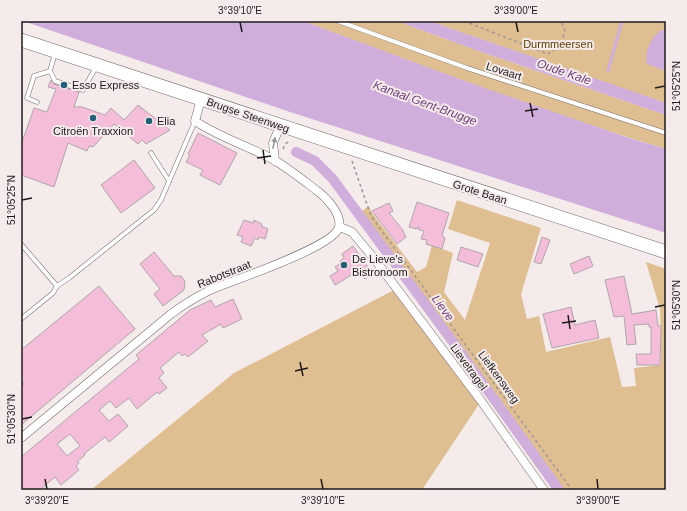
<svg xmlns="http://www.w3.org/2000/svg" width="687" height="511" font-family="Arial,sans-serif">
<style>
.green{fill:#dfbe92}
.water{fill:#cfaedc}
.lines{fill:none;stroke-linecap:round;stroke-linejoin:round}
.stream{stroke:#cfaedc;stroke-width:3}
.canal{stroke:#cfaedc;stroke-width:10}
.building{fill:#f4bdda;stroke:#afa6aa;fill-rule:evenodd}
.service-casing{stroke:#746b6b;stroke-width:5}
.minor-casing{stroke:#746b6b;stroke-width:9}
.primary-casing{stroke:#746b6b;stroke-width:14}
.path{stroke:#9c9495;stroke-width:1.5;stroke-dasharray:3 3;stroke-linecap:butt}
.service{stroke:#fff;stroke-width:4}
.minor{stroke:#fff;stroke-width:8}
.primary{stroke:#fff;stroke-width:13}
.oneway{fill:#9a9899}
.ticks{fill:none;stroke:#1f1b1c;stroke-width:1.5}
.poi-dot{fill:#236077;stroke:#f5ebeb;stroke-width:1.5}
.labels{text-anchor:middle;stroke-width:4;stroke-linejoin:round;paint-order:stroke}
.park-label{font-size:11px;fill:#5c3c00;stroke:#f5ebeb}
.street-label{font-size:11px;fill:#1f1b1c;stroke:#f5ebeb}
.poi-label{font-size:11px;fill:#1f1b1c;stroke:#f5ebeb;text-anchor:start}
.water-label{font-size:12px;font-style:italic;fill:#6d427c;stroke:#f5ebeb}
.neatline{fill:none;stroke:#1f1b1c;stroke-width:1.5}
.ticks-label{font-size:10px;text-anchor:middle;fill:#1f1b1c}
</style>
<rect width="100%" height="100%" fill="#f5ebeb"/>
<!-- green -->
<g class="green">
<path d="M303,21H397L473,49L666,115V149C543,112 423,66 303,21Z"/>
<polygon points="429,21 666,21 666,103 640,95"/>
<polygon points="457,200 541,228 521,294 527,319 539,316 546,352 610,337 622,387 636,386 634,368 661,365 660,309 646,262 666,269 666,490 565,490 362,211 369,206 372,213 417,272 426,267 432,245 453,253 444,292 465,320 490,243 448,229"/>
<polygon points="394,290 479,404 422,490 91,490 234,373"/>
</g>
<!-- water -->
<g class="water">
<polygon points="23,21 303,21 462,80 626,137 666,149 666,233 290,112"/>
<polygon points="397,21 429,21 666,103 666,115 473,49"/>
<path d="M661,30L666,31V71L647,64C644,51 651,38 661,30Z"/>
</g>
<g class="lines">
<!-- stream -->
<polyline class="stream" points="608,71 622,21"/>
<!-- canal -->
<polyline class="canal" points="296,152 315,161 332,178 456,346 559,490"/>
</g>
<!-- building -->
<g class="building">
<polygon points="51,80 54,84 79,92 74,107 82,107 105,115 111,108 124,120 138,105 170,130 146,144 142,140 138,144 114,124 93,147 89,146 87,151 68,143 54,187 21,175 21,145 34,108 47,112 56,89 48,87"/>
<polygon points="198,133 237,153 220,185 200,175 203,170 186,162 190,155 188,154"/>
<polygon points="134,160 155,188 121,213 101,185"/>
<polygon points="417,202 449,213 442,236 445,238 442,249 426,244 427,240 421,239 424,231 419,230 419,227 417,229 409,227"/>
<polygon points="389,203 393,211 389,213 402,229 406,237 397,244 372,211"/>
<polygon points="244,220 253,223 254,220 262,224 261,226 268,229 265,239 259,237 258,240 255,238 251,246 241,242 243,237 237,235"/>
<polygon points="542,237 550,240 541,264 534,262"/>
<polygon points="353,246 373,274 365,279 358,271 335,285 330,276 338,271 335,267 341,263 340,261 344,258 342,254"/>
<polygon points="461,247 483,254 478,267 457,260"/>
<polygon points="154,252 174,276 181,276 185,281 184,290 163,306 154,294 160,289 140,264"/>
<polygon points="589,256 593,266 574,274 570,264"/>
<polygon points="624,276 632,314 656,310 658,326 661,326 660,365 637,365 636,354 651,354 651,327 649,327 649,324 634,325 636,344 627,345 624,316 614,317 605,280"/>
<polygon points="99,286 135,329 21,425 21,386 24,384 21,380 21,350"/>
<path d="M233,299L242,319L223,328L221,324L202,335L208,341L188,357L185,354L182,356L179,352L160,368L164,373L159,378L167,388L159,394L157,392L137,409L129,398L116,408L110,401L99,410L109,421L118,414L128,426L109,442L105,437L84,454L85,455L77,462L79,463L76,466L79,470L61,485L55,477L40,490H21V457L139,359L136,355L190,310L211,300L215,307ZM70,434L80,446L67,456L57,444Z"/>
<polygon points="571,307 575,325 595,320 599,338 552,348 543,314"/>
</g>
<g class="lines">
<!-- service casing -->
<g class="service-casing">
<g id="service">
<polyline points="338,21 467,68 666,133"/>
<polyline points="50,71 55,81 83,90 96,67"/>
<polyline points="37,102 27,98 34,76 50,71 55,53"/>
<polyline points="151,153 169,181"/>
<polyline points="21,244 57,286"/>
<polyline points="21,319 53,293 57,286 69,278 154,210 161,200 195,121"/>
</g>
</g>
<!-- minor casing -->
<g class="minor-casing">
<g id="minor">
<polyline points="275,161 273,143 280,126"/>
<polyline points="340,227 352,232 376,261 479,398 544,490"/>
<path d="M21,438L171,314C183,305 196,297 210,290C231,281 335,247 339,227C342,214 326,197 316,190C303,180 288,168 274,160C248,146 219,137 195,121L201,99"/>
</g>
</g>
<!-- primary casing -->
<g class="primary-casing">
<polyline id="primary" points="21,40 666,252"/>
</g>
<!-- path -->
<g class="path">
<polyline points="464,21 548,54 560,46 565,31 561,21"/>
<polyline points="663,21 666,26"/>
<polyline points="21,24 23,21"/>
<polyline points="283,149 285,144 290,141"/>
<polyline points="352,161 371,216 572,490"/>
</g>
<!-- service -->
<use href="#service" class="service"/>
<!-- minor -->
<use href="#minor" class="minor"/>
<!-- primary -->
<use href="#primary" class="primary"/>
</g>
<!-- one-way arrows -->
<defs><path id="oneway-solid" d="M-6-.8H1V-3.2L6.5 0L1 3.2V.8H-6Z"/></defs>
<use class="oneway" href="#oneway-solid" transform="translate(274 143) rotate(-79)"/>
<!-- ticks -->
<path class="ticks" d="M240,22L242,32M516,22L518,32M655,88L665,86M530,103L533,117M525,111L538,109M263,150L265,164M257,158L271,156M22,200L32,198M655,307L665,305M568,315L570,329M562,323L576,321M300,362L303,376M295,371L308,368M22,419L32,417M45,479L47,489M321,479L323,489M597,479L598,489"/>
<!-- markers -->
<g class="poi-dot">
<circle cx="64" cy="85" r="4"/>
<circle cx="93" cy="118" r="4"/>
<circle cx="149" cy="121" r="4"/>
<circle cx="344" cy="265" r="4"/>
</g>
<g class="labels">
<!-- park labels -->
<g class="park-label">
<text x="558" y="48">Durmmeersen</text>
</g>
<!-- street labels -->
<g class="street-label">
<text transform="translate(504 71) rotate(18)" y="4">Lovaart</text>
<text transform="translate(248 115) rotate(19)" y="4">Brugse Steenweg</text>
<text transform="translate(480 192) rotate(18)" y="4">Grote Baan</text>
<text transform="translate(224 274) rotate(-22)" y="4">Rabotstraat</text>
<text transform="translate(469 367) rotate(54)" y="4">Lievetragel</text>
<text transform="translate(499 377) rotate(54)" y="4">Liefkensweg</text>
</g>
<!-- poi labels -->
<g class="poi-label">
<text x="72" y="89">Esso Express</text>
<text x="157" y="125">Elia</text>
<text x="93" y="135" text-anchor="middle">Citroën Traxxion</text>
<text x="352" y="263">De Lieve's<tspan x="352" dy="13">Bistronoom</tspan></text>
</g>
<!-- water labels -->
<g class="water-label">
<text transform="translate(564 72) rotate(19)" y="4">Oude Kale</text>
<text transform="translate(425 103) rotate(20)" y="4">Kanaal Gent-Brugge</text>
<text transform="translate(443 308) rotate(54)" y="4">Lieve</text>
</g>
</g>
<!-- border -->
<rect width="687" height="511" fill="none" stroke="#f5ebeb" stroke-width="44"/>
<rect x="22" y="22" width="643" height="467" class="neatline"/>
<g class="ticks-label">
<text x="240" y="14">3°39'10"E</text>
<text x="516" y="14">3°39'00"E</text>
<text transform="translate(676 86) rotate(-90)" y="4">51°05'25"N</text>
<text transform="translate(11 200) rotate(-90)" y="4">51°05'25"N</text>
<text transform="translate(676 305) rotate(-90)" y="4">51°05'30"N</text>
<text transform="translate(11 419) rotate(-90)" y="4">51°05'30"N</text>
<text x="47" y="504">3°39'20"E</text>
<text x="323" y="504">3°39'10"E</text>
<text x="598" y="504">3°39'00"E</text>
</g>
</svg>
